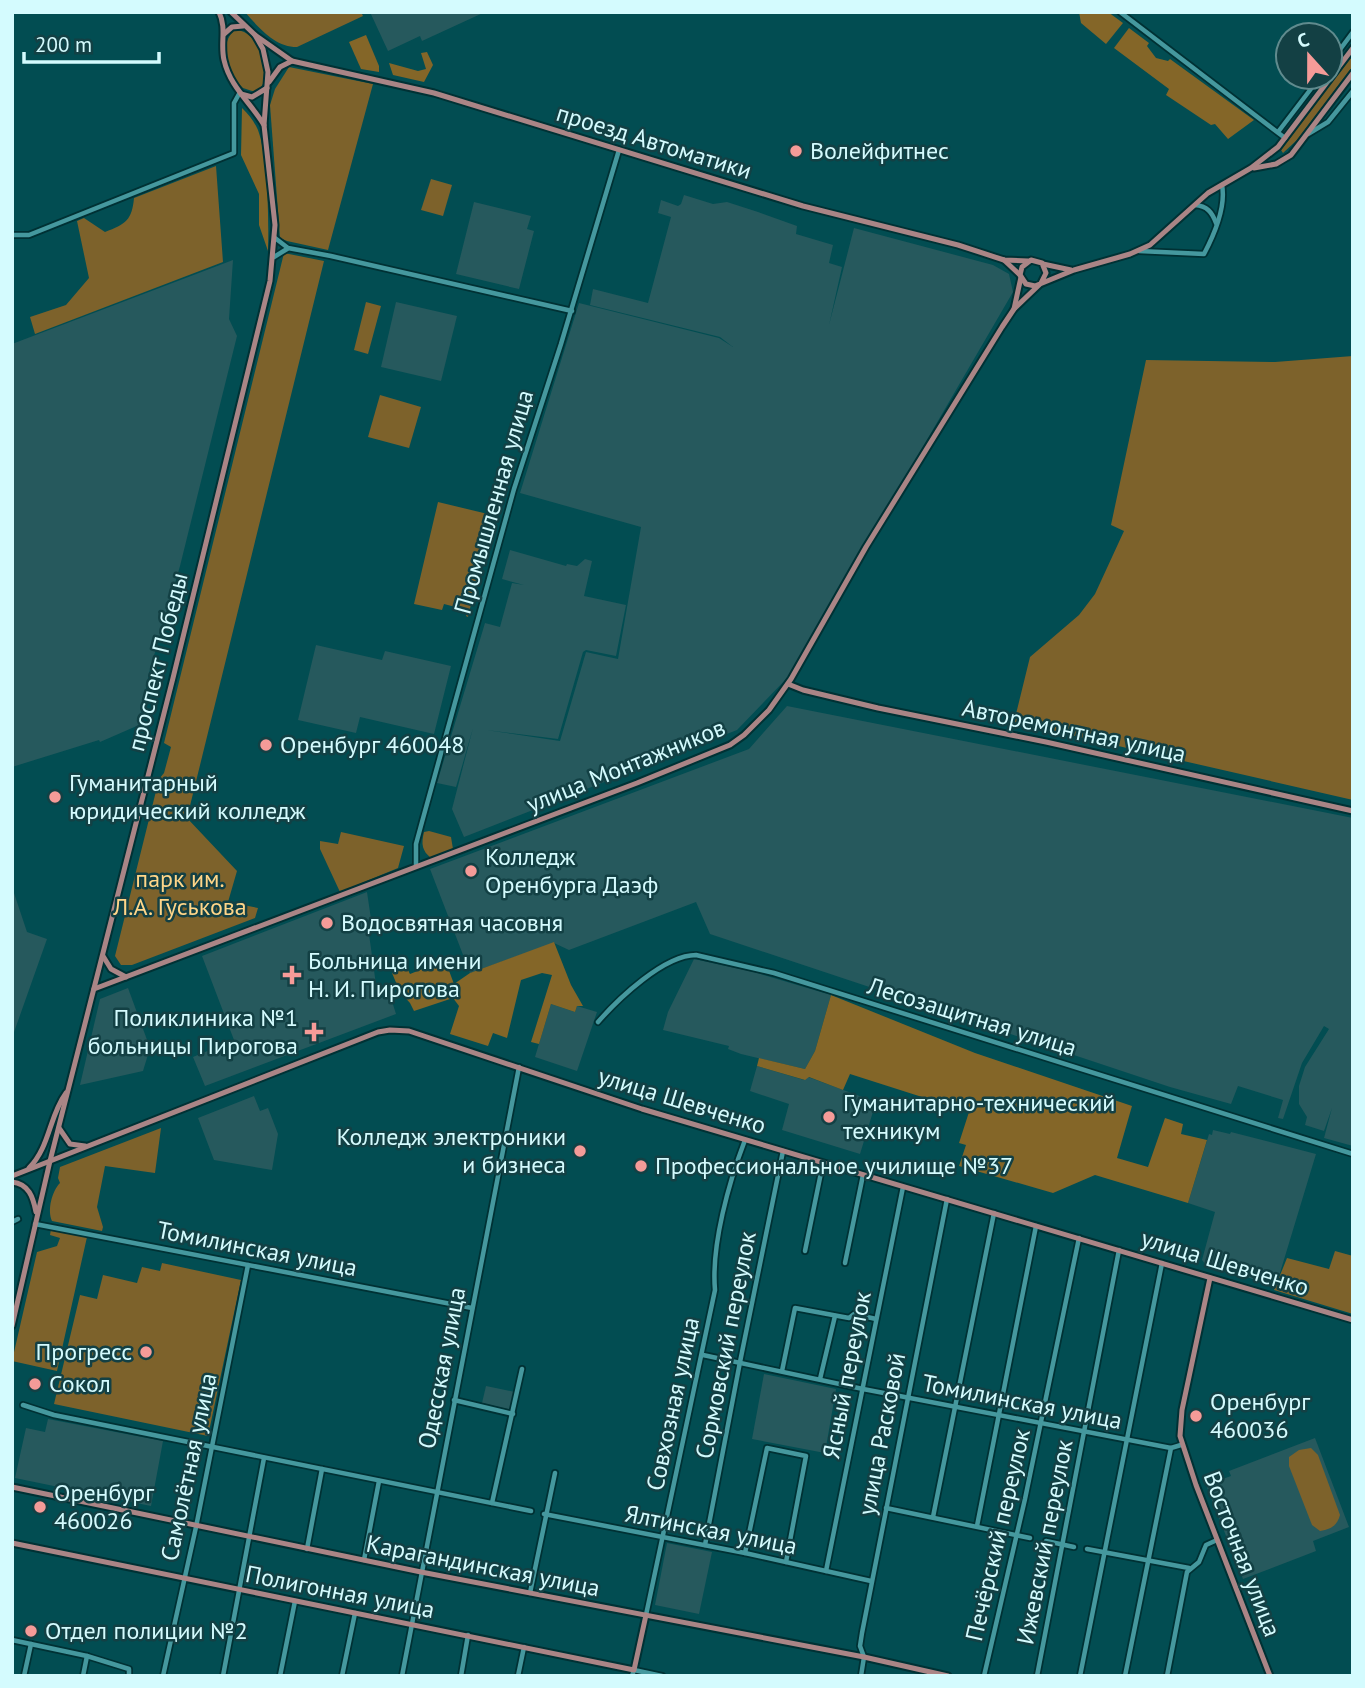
<svg xmlns="http://www.w3.org/2000/svg" width="1365" height="1688" font-family="'PT Sans',sans-serif">
<style>
.built{fill:#26595d}
.green{fill:#7d622b}
.forest{fill:#846628}
.lines{fill:none;stroke-linecap:round;stroke-linejoin:round}
.minor-casing{stroke:#003134;stroke-width:8}
.major-casing{stroke:#003134;stroke-width:9}
.minor{stroke:#45989e;stroke-width:4.5}
.major{stroke:#aa8586;stroke-width:5}
.poi-dot{fill:#f59b98;stroke:#134044;stroke-width:2.5}
.labels{text-anchor:middle;stroke-width:5;stroke-linejoin:round;paint-order:stroke}
.street-label{font-size:24px;fill:#d4fbfe;stroke:#134044}
.poi-label{font-size:24px;fill:#d4fbfe;stroke:#134044;text-anchor:start}
.park-label{font-size:24px;fill:#ffd689;stroke:#134044}
</style>
<rect width="100%" height="100%" fill="#024d52"/>
<!-- built -->
<g class="built">
<polygon points="370,12 485,12 422,41 420,36 388,51"/>
<polygon points="684,195 713,204 727,202 758,212 797,226 796,234 833,245 829,263 842,267 829,325 854,228 993,265 1009,274 1013,292 790,675 737,730 464,837 452,809 473,728 456,787 437,783 485,623 500,627 512,583 524,585 502,579 510,550 566,566 567,564 577,566 585,559 592,561 584,596 626,605 616,656 586,650 583,652 558,739 486,730 560,741 586,652 618,659 641,527 520,493 579,303 719,338 733,347 720,337 590,305 593,289 648,303 671,217 658,213 661,200 678,206 681,204"/>
<polygon points="474,202 531,216 527,229 534,231 519,289 456,274"/>
<polygon points="233,260 229,319 237,336 180,566 149,673 139,725 100,742 99,740 12,767 12,344"/>
<polygon points="396,302 457,316 441,381 381,367"/>
<polygon points="316,645 382,660 385,651 451,666 434,734 360,717 356,733 298,720"/>
<polygon points="787,706 1353,818 1353,1146 1324,1138 1332,1108 1324,1131 1305,1125 1307,1117 1299,1104 1299,1086 1305,1067 1329,1029 1324,1026 1302,1063 1283,1119 1278,1118 1283,1100 1238,1086 1231,1104 1170,1087 710,934 696,902 569,950 554,943 470,973 430,869 749,749"/>
<polygon points="12,887 27,932 47,939 13,1035"/>
<polygon points="367,892 371,919 368,921 368,927 378,999 390,995 396,1014 205,1086 193,1057 234,1040 202,956"/>
<polygon points="694,959 754,972 831,995 815,1051 805,1069 741,1054 728,1049 729,1046 663,1030 668,1012"/>
<polygon points="128,988 150,1048 143,1071 80,1085 100,999"/>
<polygon points="551,1004 575,1012 577,1006 597,1012 577,1071 535,1057"/>
<polygon points="757,1066 804,1080 808,1077 876,1102 860,1154 782,1130 789,1104 750,1091"/>
<polygon points="254,1096 260,1111 268,1108 278,1134 272,1170 214,1160 198,1118"/>
<polygon points="1213,1130 1230,1134 1231,1132 1316,1154 1276,1286 1223,1270 1223,1267 1217,1264 1215,1268 1205,1264 1202,1260 1215,1212 1188,1203 1209,1134 1212,1135"/>
<polygon points="764,1374 836,1389 825,1453 752,1439"/>
<polygon points="486,1386 515,1392 511,1410 482,1403"/>
<polygon points="48,1419 163,1441 151,1506 15,1478 26,1428 45,1432"/>
<polygon points="1315,1438 1349,1527 1313,1541 1316,1551 1243,1579 1206,1485 1231,1476 1229,1471"/>
<polygon points="667,1543 712,1552 699,1614 655,1605"/>
</g>
<!-- green -->
<g class="green">
<path d="M245,12H361L363,16L297,47C275,47 259,28 245,12Z"/>
<path d="M235,30C259,29 279,79 255,92L243,88C229,75 217,44 235,30Z"/>
<polygon points="1353,55 1353,66 1297,140 1283,153 1281,150"/>
<polygon points="289,67 373,84 328,250 287,241 280,238 270,105 275,89"/>
<path d="M216,166L223,262L35,334L30,317L66,305L89,278L77,221L84,218L105,232C126,224 132,220 134,198Z"/>
<polygon points="431,179 452,185 443,216 421,210"/>
<polygon points="284,253 324,261 187,818 237,871 228,902 258,908 255,918 132,965 121,965 115,956 159,779 164,773 171,747 164,743"/>
<polygon points="366,302 381,306 368,354 354,350"/>
<polygon points="1353,356 1353,800 1014,722 1030,657 1079,615 1095,594 1124,531 1111,525 1146,360 1275,362"/>
<polygon points="380,395 421,407 409,448 368,437"/>
<polygon points="438,502 492,515 468,617 466,616 467,610 444,604 442,610 414,604"/>
<path d="M429,831L451,837L453,849L431,858C422,851 421,844 424,832Z"/>
<polygon points="341,832 404,846 398,868 340,892 320,849 320,841 338,844"/>
<path d="M161,1128L155,1173L105,1166L97,1207L103,1227L102,1231L52,1221C47,1210 52,1191 60,1183L58,1178L60,1167Z"/>
<polygon points="51,1229 87,1237 57,1371 12,1361 37,1252 57,1246 60,1238 50,1235"/>
<polygon points="1335,1251 1353,1256 1353,1314 1274,1290 1287,1258 1329,1269"/>
<polygon points="162,1263 241,1280 208,1436 54,1404 80,1295 97,1299 103,1275 137,1283 142,1267 160,1271"/>
<path d="M1311,1448L1318,1455L1340,1515C1337,1526 1331,1529 1320,1531L1312,1525L1289,1466V1457L1299,1450Z"/>
</g>
<!-- forest -->
<g class="forest">
<polygon points="1079,12 1108,12 1123,23 1106,44 1081,23"/>
<polygon points="1129,28 1149,43 1147,46 1156,58 1168,61 1170,59 1254,120 1228,139 1215,124 1211,125 1166,95 1169,89 1114,48"/>
<polygon points="366,35 379,66 379,72 361,69 349,42"/>
<polygon points="427,52 433,65 424,82 393,75 389,63 418,71 426,69 421,53"/>
<path d="M242,108C249,115 254,121 258,130C268,157 269,221 268,251L259,225V194L241,155Z"/>
<polygon points="554,942 571,985 583,1006 577,1006 575,1012 551,1004 539,1044 531,1042 552,975 542,973 521,980 507,1038 493,1033 488,1046 450,1034 459,1006 453,998 414,1011 410,1003 400,992 392,973 407,968 410,974 445,960 454,984 470,973"/>
<polygon points="831,995 975,1053 1132,1106 1117,1158 1148,1167 1165,1118 1183,1124 1181,1134 1207,1140 1188,1203 1095,1175 1053,1193 959,1166 966,1145 959,1143 969,1112 850,1074 843,1090 809,1077 805,1080 757,1066 759,1058 805,1069 815,1051"/>
</g>
<g class="lines">
<!-- minor casing -->
<g class="minor-casing">
<g id="minor">
<polyline points="1120,12 1285,138"/>
<polyline points="1330,63 1353,32"/>
<polyline points="1278,132 1320,77"/>
<polyline points="1308,134 1328,122 1353,91"/>
<path d="M1195,205C1207,206 1212,212 1216,223"/>
<polyline points="12,235 29,235 234,153 234,103 239,94"/>
<polyline points="275,238 288,248 331,256 572,311"/>
<path d="M1139,251L1204,254C1214,235 1226,206 1222,185"/>
<polyline points="274,257 287,249"/>
<polyline points="416,866 416,844 422,822 514,489 561,344 619,150"/>
<path d="M598,1022C618,999 664,955 696,955L774,973L1353,1154"/>
<polyline points="12,1222 18,1219"/>
<polyline points="35,1224 472,1308"/>
<polyline points="805,1251 823,1163"/>
<polyline points="845,1263 863,1175"/>
<polyline points="703,1355 863,1389 1171,1448"/>
<polyline points="782,1371 795,1308 849,1318 854,1314 876,1319"/>
<polyline points="820,1379 835,1316"/>
<polyline points="454,1400 513,1414"/>
<polyline points="23,1405 54,1415 531,1511"/>
<polyline points="492,1503 522,1369"/>
<polyline points="886,1508 1030,1538"/>
<polyline points="544,1514 745,1553 871,1581"/>
<polyline points="933,1517 994,1213"/>
<polyline points="977,1526 1036,1226"/>
<polyline points="1046,1541 1074,1547"/>
<polyline points="705,1545 740,1362 783,1151"/>
<polyline points="307,1549 322,1469"/>
<polyline points="1087,1549 1189,1568"/>
<polyline points="745,1553 767,1448 806,1456 786,1562"/>
<polyline points="364,1560 379,1481"/>
<polyline points="826,1571 903,1187"/>
<polyline points="530,1593 555,1473"/>
<path d="M646,1615L715,1290C711,1245 729,1182 745,1140"/>
<polyline points="12,1640 87,1656 129,1669 129,1676"/>
<polyline points="24,1676 31,1644"/>
<polyline points="83,1676 87,1656"/>
<polyline points="163,1676 196,1527 248,1265"/>
<polyline points="223,1676 264,1458"/>
<polyline points="280,1676 295,1601"/>
<polyline points="342,1676 355,1613"/>
<polyline points="402,1676 519,1067"/>
<polyline points="461,1676 468,1635"/>
<polyline points="518,1676 524,1647"/>
<polyline points="632,1676 634,1670 662,1676"/>
<polyline points="861,1676 864,1657 860,1646 862,1633 947,1199"/>
<polyline points="984,1676 1025,1499 1079,1238"/>
<polyline points="1037,1676 1119,1250"/>
<polyline points="1080,1676 1162,1263"/>
<polyline points="1125,1676 1171,1448 1181,1445"/>
<polyline points="1167,1676 1187,1572 1199,1562 1206,1545 1217,1540"/>
</g>
</g>
<!-- major casing -->
<g class="major-casing">
<g id="major">
<path d="M219,12C227,29 220,43 224,60C230,87 251,103 264,125"/>
<polyline points="231,12 255,35 292,61 434,93 803,206 958,245 1004,260 1028,261"/>
<polyline points="224,34 232,27 243,26"/>
<polyline points="269,82 280,67 292,61"/>
<polyline points="241,94 252,97 267,88"/>
<polyline points="1254,168 1276,164 1291,155 1353,73"/>
<polyline points="1004,260 1020,275"/>
<polyline points="1043,264 1071,270"/>
<polyline points="1041,283 1046,273 1042,263 1031,260 1022,267 1020,275 1026,284 1035,286 1074,270 1130,254 1150,245 1208,193 1251,168 1278,147 1353,48"/>
<polyline points="1014,309 1021,277"/>
<polyline points="788,684 803,690 878,708 1046,742 1353,811"/>
<polyline points="103,956 111,969 126,977"/>
<polyline points="94,989 637,783 730,745 744,735 769,710 791,679 866,547 1002,327 1014,309 1039,285"/>
<polyline points="59,1128 70,1144 85,1146"/>
<path d="M29,1168C50,1147 49,1116 66,1093"/>
<polyline points="12,1176 378,1032 390,1030 409,1031 642,1109 1353,1320"/>
<path d="M12,1182C29,1184 33,1197 36,1212"/>
<polyline points="1210,1278 1182,1410 1180,1436 1196,1485 1270,1676"/>
<polyline points="12,1326 50,1161 173,678 270,281 275,225 264,125 268,72 263,49 255,35"/>
<polyline points="12,1487 421,1572 864,1657 948,1676"/>
<polyline points="12,1543 634,1670 646,1615"/>
</g>
</g>
<!-- minor -->
<use href="#minor" class="minor"/>
<!-- major -->
<use href="#major" class="major"/>
</g>
<!-- markers -->
<g class="poi-dot">
<circle cx="796" cy="151" r="7"/>
<circle cx="266" cy="745" r="7"/>
<circle cx="55" cy="797" r="7"/>
<circle cx="471" cy="871" r="7"/>
<circle cx="327" cy="923" r="7"/>
<path d="M288.5 964.5h7v7h7v7h-7v7h-7v-7h-7v-7h7z"/>
<path d="M310.5 1021.5h7v7h7v7h-7v7h-7v-7h-7v-7h7z"/>
<circle cx="829" cy="1117" r="7"/>
<circle cx="580" cy="1151" r="7"/>
<circle cx="641" cy="1166" r="7"/>
<circle cx="146" cy="1352" r="7"/>
<circle cx="35" cy="1384" r="7"/>
<circle cx="1196" cy="1416" r="7"/>
<circle cx="40" cy="1507" r="7"/>
<circle cx="31" cy="1631" r="7"/>
</g>
<g class="labels">
<!-- street labels -->
<g class="street-label">
<text transform="translate(654 142) rotate(17)" y="8">проезд Автоматики</text>
<text transform="translate(494 502) rotate(-74)" y="8">Промышленная улица</text>
<text transform="translate(158 662) rotate(-76)" y="8">проспект Победы</text>
<text transform="translate(1074 731) rotate(12)" y="8">Авторемонтная улица</text>
<text transform="translate(626 766) rotate(-22)" y="8">улица Монтажников</text>
<text transform="translate(972 1017) rotate(17)" y="8">Лесозащитная улица</text>
<text transform="translate(682 1101) rotate(17)" y="8">улица Шевченко</text>
<text transform="translate(257 1249) rotate(11)" y="8">Томилинская улица</text>
<text transform="translate(1225 1263) rotate(17)" y="8">улица Шевченко</text>
<text transform="translate(726 1345) rotate(-79)" y="8">Сормовский переулок</text>
<text transform="translate(442 1368) rotate(-79)" y="8">Одесская улица</text>
<text transform="translate(847 1375) rotate(-79)" y="8">Ясный переулок</text>
<text transform="translate(1022 1402) rotate(11)" y="8">Томилинская улица</text>
<text transform="translate(673 1404) rotate(-78)" y="8">Совхозная улица</text>
<text transform="translate(882 1434) rotate(-79)" y="8">улица Расковой</text>
<text transform="translate(189 1467) rotate(-78)" y="8">Самолётная улица</text>
<text transform="translate(711 1530) rotate(11)" y="8">Ялтинская улица</text>
<text transform="translate(998 1535) rotate(-77)" y="8">Печёрский переулок</text>
<text transform="translate(1045 1542) rotate(-79)" y="8">Ижевский переулок</text>
<text transform="translate(1242 1554) rotate(69)" y="8">Восточная улица</text>
<text transform="translate(483 1566) rotate(11)" y="8">Карагандинская улица</text>
<text transform="translate(340 1592) rotate(11)" y="8">Полигонная улица</text>
</g>
<!-- poi labels -->
<g class="poi-label">
<text x="810" y="159">Волейфитнес</text>
<text x="280" y="753">Оренбург 460048</text>
<text x="69" y="791">Гуманитарный<tspan x="69" dy="28">юридический колледж</tspan></text>
<text x="485" y="865">Колледж<tspan x="485" dy="28">Оренбурга Даэф</tspan></text>
<text x="341" y="931">Водосвятная часовня</text>
<text x="308" y="969">Больница имени<tspan x="308" dy="28">Н. И. Пирогова</tspan></text>
<text x="298" y="1026" text-anchor="end">Поликлиника №1<tspan x="298" dy="28">больницы Пирогова</tspan></text>
<text x="843" y="1111">Гуманитарно-технический<tspan x="843" dy="28">техникум</tspan></text>
<text x="566" y="1145" text-anchor="end">Колледж электроники<tspan x="566" dy="28">и бизнеса</tspan></text>
<text x="655" y="1174">Профессиональное училище №37</text>
<text x="132" y="1360" text-anchor="end">Прогресс</text>
<text x="49" y="1392">Сокол</text>
<text x="1210" y="1410">Оренбург<tspan x="1210" dy="28">460036</tspan></text>
<text x="54" y="1501">Оренбург<tspan x="54" dy="28">460026</tspan></text>
<text x="45" y="1639">Отдел полиции №2</text>
</g>
<!-- park labels -->
<g class="park-label">
<text x="180" y="887">парк им.<tspan x="180" dy="28">Л.А. Гуськова</tspan></text>
</g>
</g>
<!-- border -->
<rect width="1365" height="1688" fill="none" stroke="#d4fbfe" stroke-width="28"/>
<!-- north arrow -->
<g transform="translate(1309 56) rotate(339)"><circle r="33" fill="#134044" stroke="#608b8e" stroke-width="2"/>
<path d="M0-5L12 26L0 18L-12 26Z" fill="#f59b98"/>
<text y="-10" font-size="19" font-weight="bold" text-anchor="middle" fill="#d4fbfe">С</text>
</g>
<!-- scale -->
<path d="M24 52v10h135v-10" fill="none" stroke="#d4fbfe" stroke-width="3.5"/>
<text x="35" y="52" font-size="21" fill="#d4fbfe" stroke="#134044" stroke-width="5" paint-order="stroke">200 m</text>
</svg>
